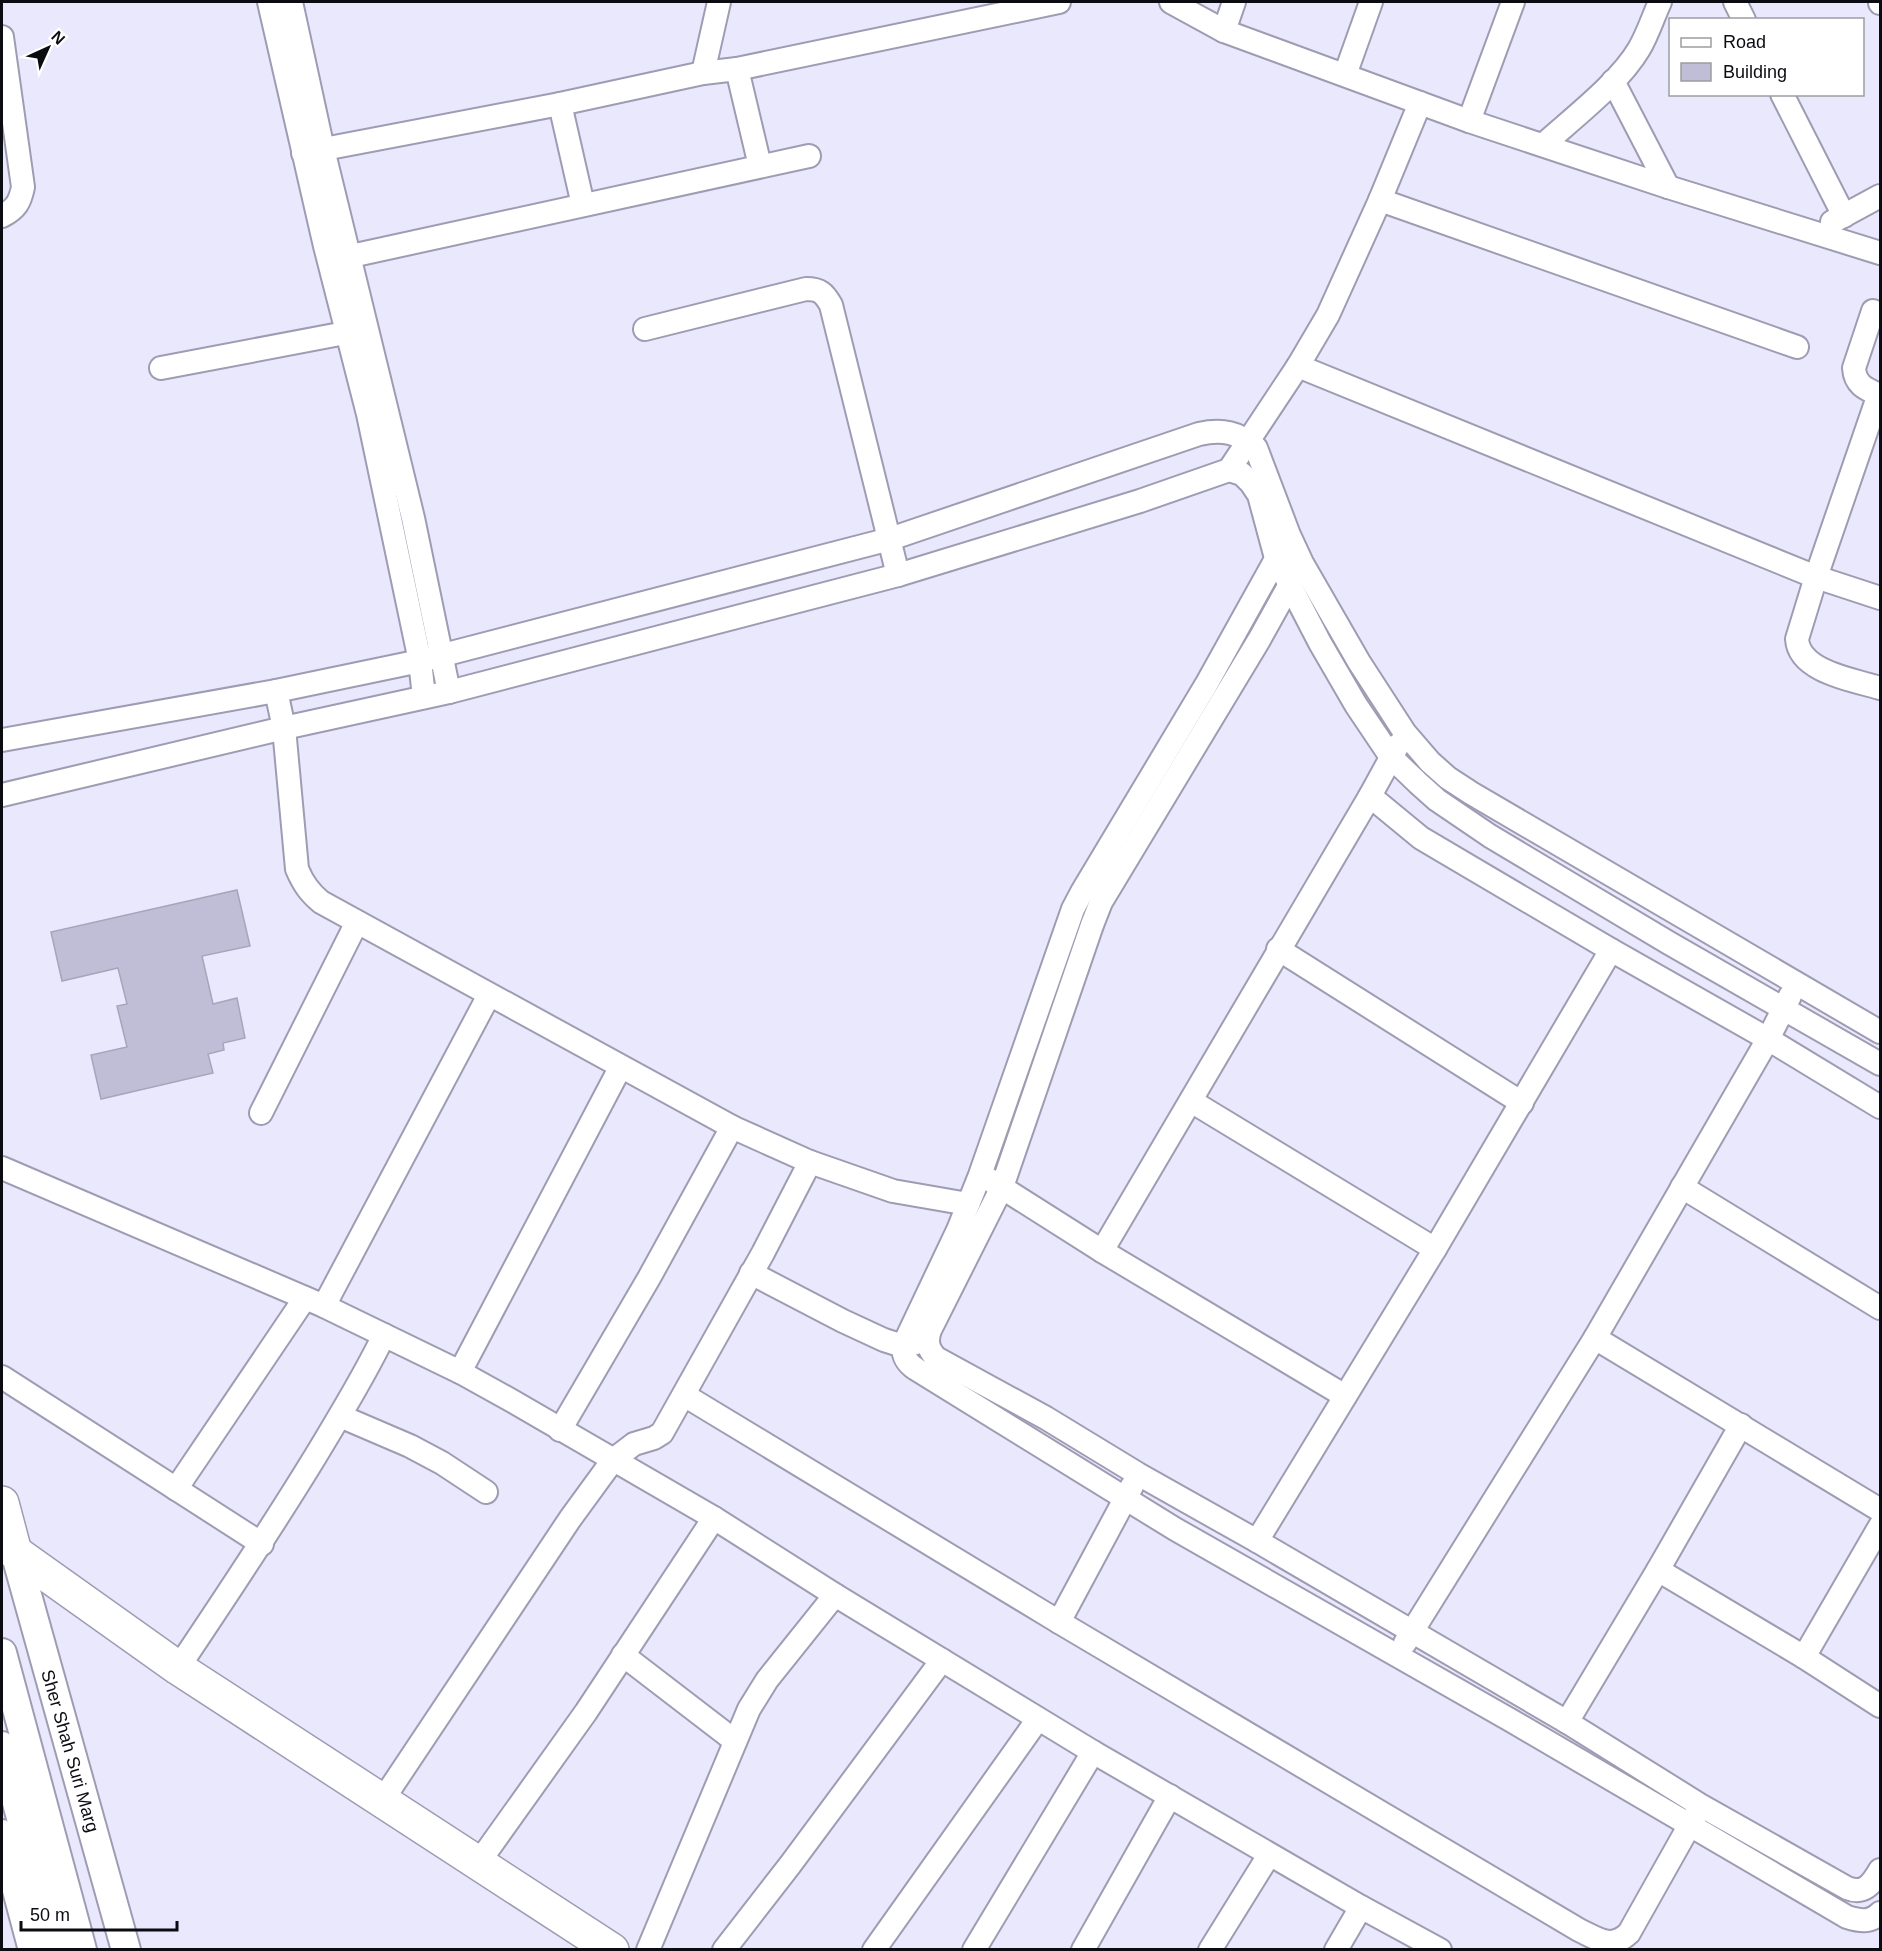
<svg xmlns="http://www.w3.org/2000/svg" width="1882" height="1951" font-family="Helvetica,sans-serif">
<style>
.building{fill:#c0bed6;stroke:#a7a5bd;stroke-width:1.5}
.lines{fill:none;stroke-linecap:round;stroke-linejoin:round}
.minor-casing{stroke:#9e9cb3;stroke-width:26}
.major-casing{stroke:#9e9cb3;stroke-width:32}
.highway-casing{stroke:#9e9cb3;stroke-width:36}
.minor{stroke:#fff;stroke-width:22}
.major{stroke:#fff;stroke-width:28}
.highway{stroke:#fff;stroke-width:33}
.labels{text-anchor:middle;stroke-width:5;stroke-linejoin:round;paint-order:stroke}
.street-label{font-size:18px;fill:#0b0b12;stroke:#fff}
</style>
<rect width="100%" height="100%" fill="#eae8fc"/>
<!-- building -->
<polygon class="building" points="237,890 250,946 202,956 213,1004 237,998 245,1038 223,1043 224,1050 208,1054 213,1073 101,1099 91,1055 127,1047 117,1006 127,1004 118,968 62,981 51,932"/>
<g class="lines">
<!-- minor casing -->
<g class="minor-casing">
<g id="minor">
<polyline points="269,2 325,246 368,414 420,661 424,697"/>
<polyline points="291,2 323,149 413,518 449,692"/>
<polyline points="1171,2 1224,31 1469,121 1668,187 1880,253"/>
<polyline points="1735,2 1744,20"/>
<polyline points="1880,2 1880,3"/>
<polyline points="1224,31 1234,2"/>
<path d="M2,37L23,187C20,202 16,209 2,216"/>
<polyline points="737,69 760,166"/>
<polyline points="703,73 719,2"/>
<polyline points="1345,75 1371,2"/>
<polyline points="1613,81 1668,187"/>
<polyline points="1782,94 1844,216"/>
<polyline points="560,104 583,205"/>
<polyline points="1469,121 1513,2"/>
<path d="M1543,145C1573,118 1619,83 1639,49C1648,34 1653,17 1660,2"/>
<polyline points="303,153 560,104 703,73 737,69 1059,2"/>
<polyline points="1380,200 1797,347"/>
<polyline points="1832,222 1880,196"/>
<polyline points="351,256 809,156"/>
<path d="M1873,311L1854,368C1855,385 1866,389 1880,395"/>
<path d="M645,329L806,289C820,289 824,293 831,305L898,575"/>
<polyline points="1298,366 1816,577 1880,598"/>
<polyline points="161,368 361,330"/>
<path d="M1879,394L1816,577L1797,639C1799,672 1854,680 1880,688"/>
<polyline points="1229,470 1298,366 1328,315 1380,200 1420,103"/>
<path d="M1281,550L1206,685L1082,892L1073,909L980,1175L958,1230L903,1346C903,1357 907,1363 916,1369L1175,1529L1512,1721L1847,1917C1860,1921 1870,1923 1880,1913"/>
<path d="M1294,577L1259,640L1101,902L1092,925L1002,1187L930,1330C926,1342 928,1349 936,1358L1046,1418L1138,1474L1257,1541L1567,1722L1700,1805L1847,1888C1864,1895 1872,1884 1880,1870"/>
<path d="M276,691L284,728L297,869C303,883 309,892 321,902L732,1127L810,1162L893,1191L968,1204"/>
<path d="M2,740L276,691L420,661L890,539L1199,434C1222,429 1239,432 1256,448L1289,535L1302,563L1359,662L1405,733L1430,762L1448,778L1471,793L1880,1032"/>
<polyline points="2,795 284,728 449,692 898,575 1140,501 1229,470 1242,474 1251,483 1259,495 1276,558 1320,643 1356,705 1391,757 1418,783 1437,800 1490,836 1669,943 1880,1064"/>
<polyline points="1370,796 1421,838 1611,950 1768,1039 1880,1107"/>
<polyline points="1278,949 1522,1103"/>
<polyline points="1191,1101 1435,1249"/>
<polyline points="261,1113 357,922"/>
<polyline points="2,1168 324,1306 489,995"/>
<polyline points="990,1180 1102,1251 1345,1396"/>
<polyline points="1682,1187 1880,1308"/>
<polyline points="1102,1251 1370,796 1398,745"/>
<polyline points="751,1273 843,1321 884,1340 903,1346 916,1343"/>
<polyline points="324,1306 460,1372 514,1402 714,1518 835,1595 1093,1752 1361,1907 1440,1950"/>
<polyline points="1595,1338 1880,1510"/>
<polyline points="460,1372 620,1068"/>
<polyline points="2,1377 262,1544"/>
<path d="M684,1395L1059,1622L1579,1930C1598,1939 1611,1950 1629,1933L1697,1812"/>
<polyline points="340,1416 410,1446 442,1463 486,1492"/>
<polyline points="560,1430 649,1278 732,1127"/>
<polyline points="176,1489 305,1298"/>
<polyline points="1257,1541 1435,1249 1611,950"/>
<polyline points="1658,1570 1804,1657 1880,1706"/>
<polyline points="1059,1622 1132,1486"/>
<polyline points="1405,1643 1595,1338 1768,1039 1790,996"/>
<polyline points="623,1655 735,1741"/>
<polyline points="1804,1657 1880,1526"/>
<path d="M178,1668C225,1598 271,1529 315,1457C339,1417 364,1377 384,1335"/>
<polyline points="1567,1722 1658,1570 1741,1425"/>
<polyline points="382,1801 570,1519 613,1460 634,1444 654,1438 662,1433 763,1253 810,1162"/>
<polyline points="479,1862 586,1712 714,1518"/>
<polyline points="648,1950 749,1709 767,1680 835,1595"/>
<polyline points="724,1950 790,1865 942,1660"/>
<polyline points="874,1950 1038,1719"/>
<polyline points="974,1950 1093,1752"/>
<polyline points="1083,1950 1170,1796"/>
<polyline points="1210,1950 1269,1855"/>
<polyline points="1336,1950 1361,1907"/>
</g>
</g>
<!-- major casing -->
<g class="major-casing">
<g id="major">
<polyline points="15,1552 126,1950"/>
<polyline points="2,1653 82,1950"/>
<polyline points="2,1746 56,1950"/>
<polyline points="2,1834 33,1950"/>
</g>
</g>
<!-- highway casing -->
<g class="highway-casing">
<g id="highway">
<polyline points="2,1503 15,1552"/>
<polyline points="2,1545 15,1552 178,1668 612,1950"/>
</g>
</g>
<!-- minor -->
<use href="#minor" class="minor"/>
<!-- major -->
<use href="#major" class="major"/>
<!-- highway -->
<use href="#highway" class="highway"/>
</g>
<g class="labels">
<!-- street labels -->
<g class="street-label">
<text transform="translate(70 1751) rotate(74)" y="6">Sher Shah Suri Marg</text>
</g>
</g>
<!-- border -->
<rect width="1882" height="1951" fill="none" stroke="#0b0b12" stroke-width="6"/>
<!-- legend -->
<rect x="1669" y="18" width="195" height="78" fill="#ffffff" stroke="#9d9da0" stroke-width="1.5"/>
<rect x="1681" y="38" width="30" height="9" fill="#ffffff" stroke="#9d9da0" stroke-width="1.5"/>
<text x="1723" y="48" font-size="18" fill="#0b0b12">Road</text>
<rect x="1681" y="63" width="30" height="18" fill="#c0bed6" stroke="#9d9da0" stroke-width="1.5"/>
<text x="1723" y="78" font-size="18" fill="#0b0b12">Building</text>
<!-- north arrow -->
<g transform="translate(48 48) rotate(45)" stroke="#ffffff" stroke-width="4.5" paint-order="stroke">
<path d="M0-4.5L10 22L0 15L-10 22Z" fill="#0b0b12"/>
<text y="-9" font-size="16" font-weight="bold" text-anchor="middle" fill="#0b0b12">N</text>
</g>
<!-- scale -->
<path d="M21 1921v9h156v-9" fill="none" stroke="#0b0b12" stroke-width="3"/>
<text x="30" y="1921" font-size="18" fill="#0b0b12" stroke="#ffffff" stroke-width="4.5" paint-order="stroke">50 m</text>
</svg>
